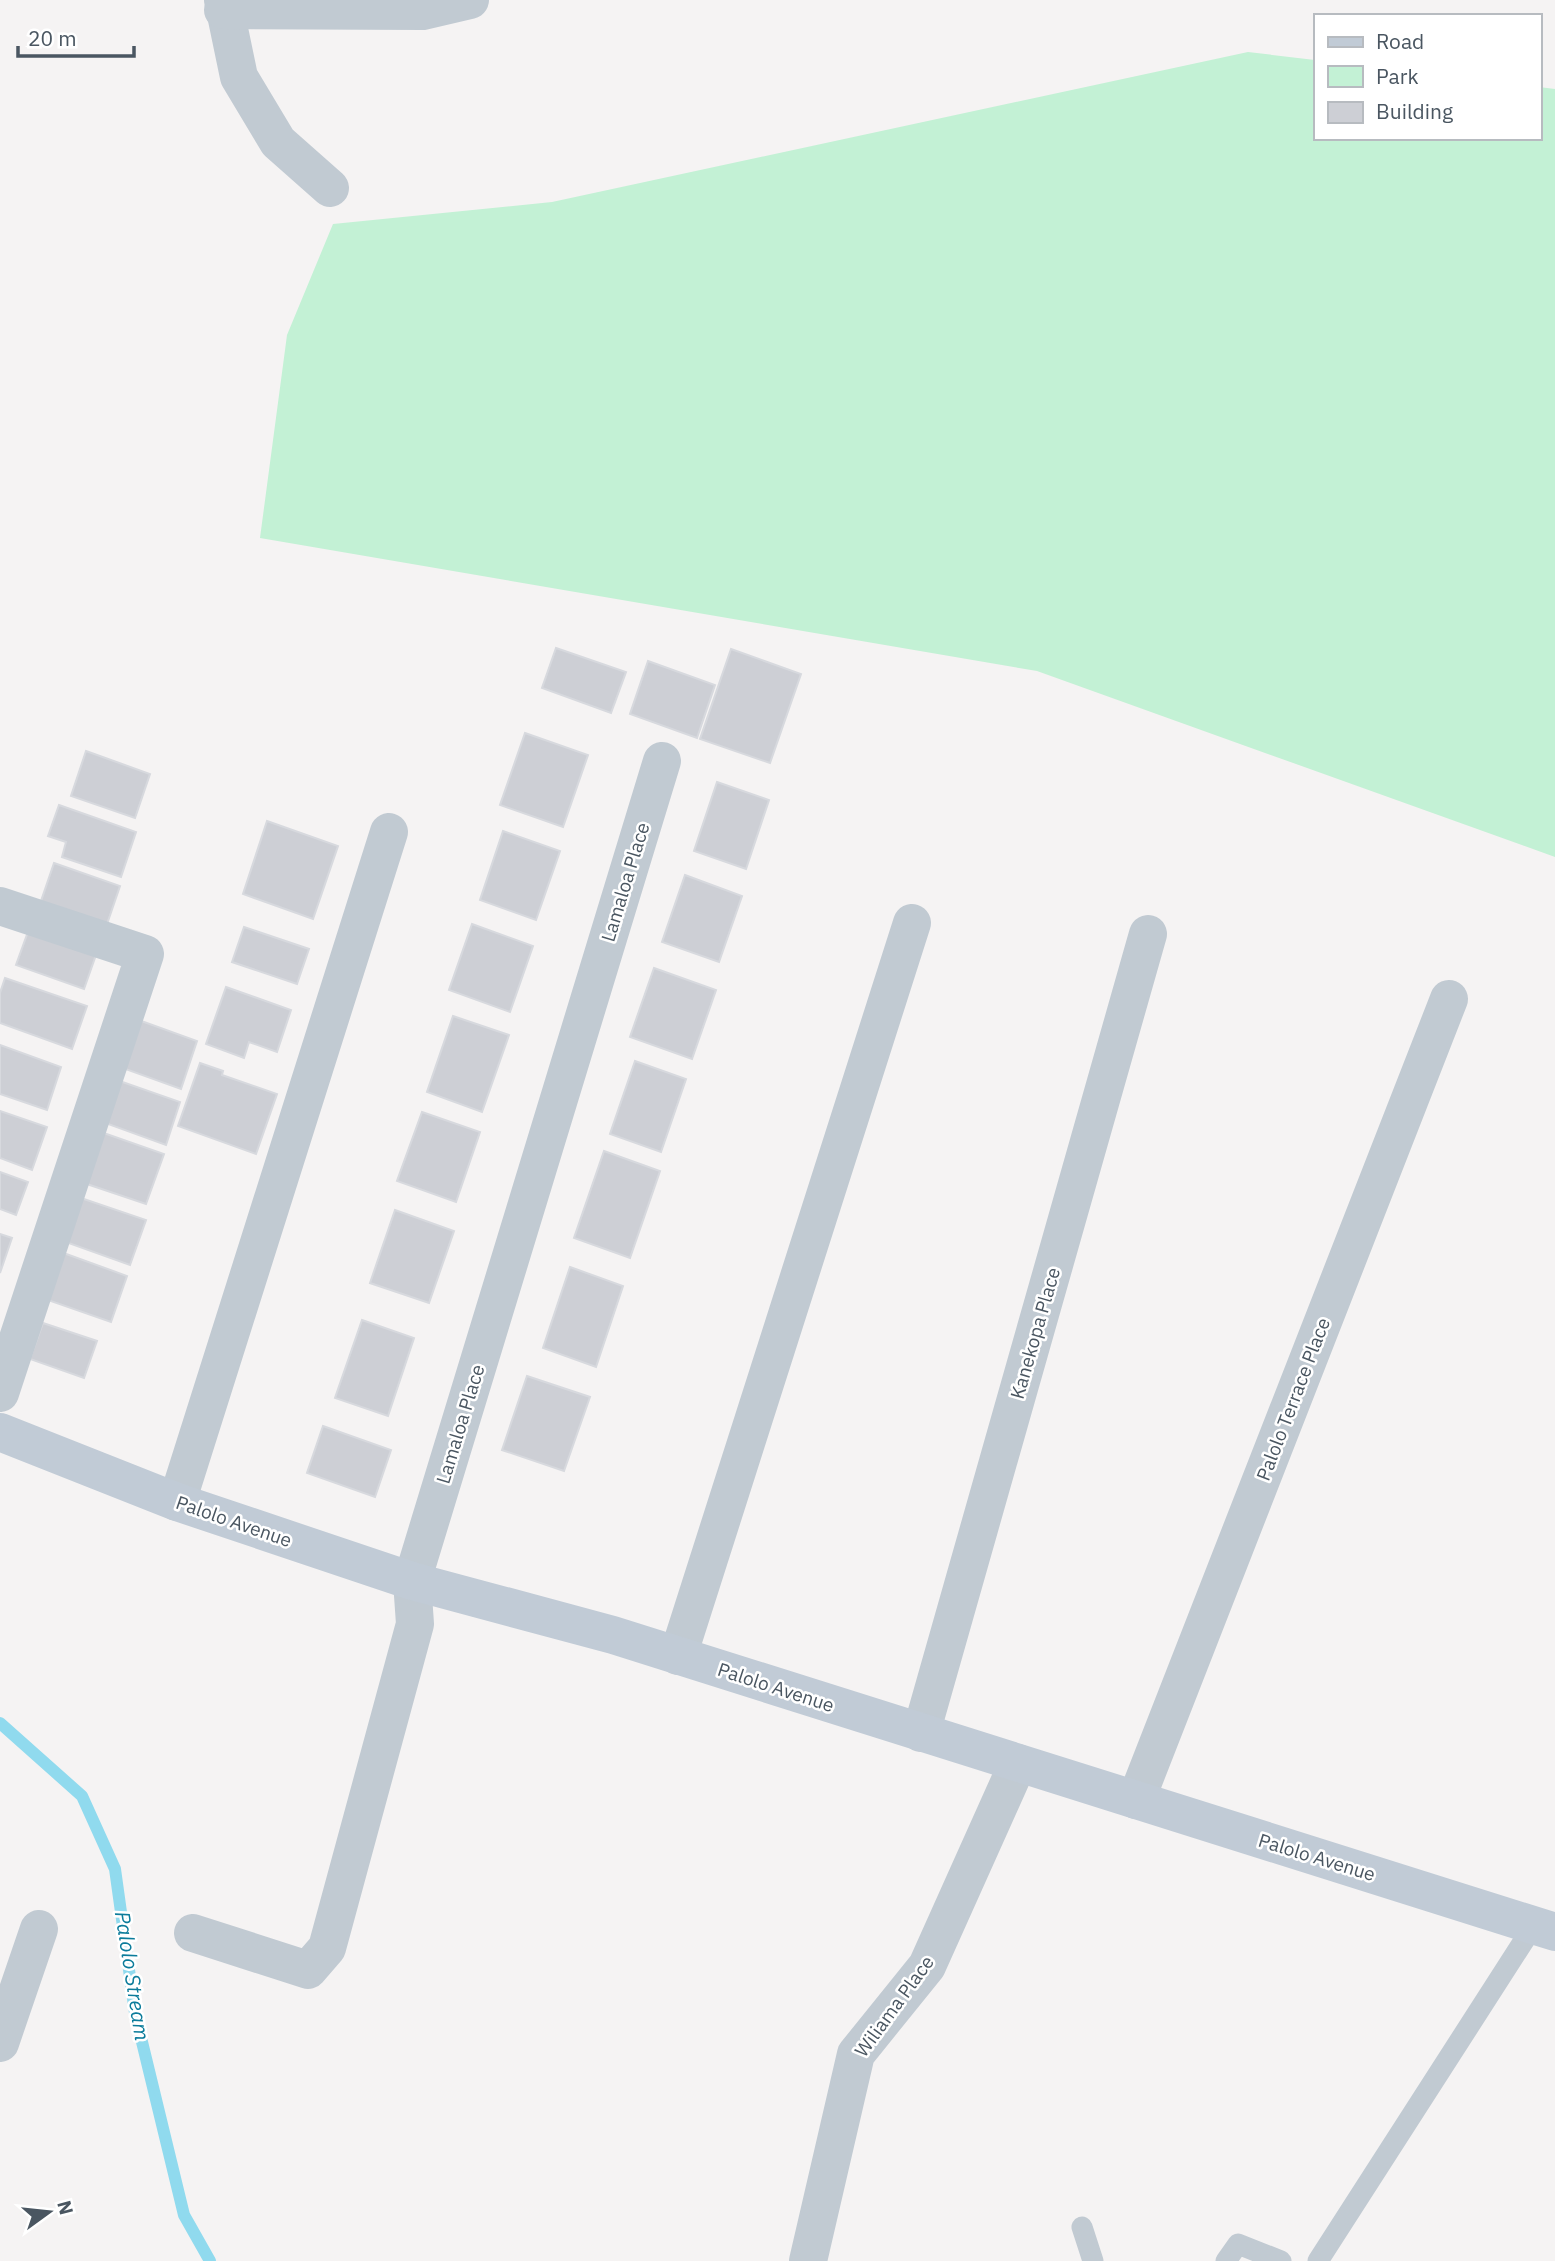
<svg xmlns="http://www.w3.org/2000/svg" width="1555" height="2261" font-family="'IBM Plex Sans',sans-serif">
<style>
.green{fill:#c3f1d5}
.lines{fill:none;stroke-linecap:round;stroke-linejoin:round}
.stream{stroke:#90daee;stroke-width:12}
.building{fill:#cdcfd5;stroke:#d7d9de;stroke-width:2}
.lane{stroke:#c1cad2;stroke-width:21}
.street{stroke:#c1cad2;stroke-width:38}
.secondary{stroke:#c1cbd6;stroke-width:38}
.labels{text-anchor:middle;stroke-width:5;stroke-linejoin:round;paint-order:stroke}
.street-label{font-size:19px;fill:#4a5661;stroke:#fff}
.water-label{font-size:21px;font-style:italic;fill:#0c7c9b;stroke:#fff}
</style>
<rect width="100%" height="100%" fill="#f5f3f3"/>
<!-- green -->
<polygon class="green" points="1248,52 1315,60 1315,138 1539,138 1539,87 1555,89 1555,857 1037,671 260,538 287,335 333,224 552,202"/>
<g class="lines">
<!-- stream -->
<polyline class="stream" points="0,1723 82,1796 115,1869 135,2013 184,2215 210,2261"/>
</g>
<!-- building -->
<g class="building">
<polygon points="556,648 626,672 611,713 542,688"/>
<polygon points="731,649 801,674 770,763 700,739"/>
<polygon points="648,661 715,685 697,738 630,714"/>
<polygon points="525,733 588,755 563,827 500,805"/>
<polygon points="86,751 150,774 135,818 71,796"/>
<polygon points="717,782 769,800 746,869 694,851"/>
<polygon points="59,805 136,832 121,877 62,857 66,842 48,836"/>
<polygon points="267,821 338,846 313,919 243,894"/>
<polygon points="503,831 560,851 536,920 480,900"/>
<polygon points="54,863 120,886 105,930 39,907"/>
<polygon points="685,875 742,896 719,962 662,942"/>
<polygon points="472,924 533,946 510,1012 449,990"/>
<polygon points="244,927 309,949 297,984 232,962"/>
<polygon points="29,929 97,952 84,989 16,965"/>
<polygon points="654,968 716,990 692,1059 630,1037"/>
<polygon points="5,978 87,1006 72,1049 0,1023 0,993"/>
<polygon points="226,987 291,1010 277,1052 249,1042 244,1058 206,1044"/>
<polygon points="453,1016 509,1035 482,1112 427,1092"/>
<polygon points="133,1018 197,1041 181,1089 117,1066"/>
<polygon points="0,1045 61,1067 47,1110 0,1094"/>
<polygon points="635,1061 686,1079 661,1152 610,1134"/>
<polygon points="200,1063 223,1071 222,1075 277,1094 256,1154 178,1126"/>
<polygon points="111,1078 180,1102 166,1145 97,1120"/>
<polygon points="0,1111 47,1127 32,1170 0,1158"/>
<polygon points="422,1112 480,1132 456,1202 397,1181"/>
<polygon points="98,1131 164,1154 146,1204 81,1182"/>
<polygon points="604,1151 660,1171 630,1258 574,1238"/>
<polygon points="0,1172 28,1182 16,1215 0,1209"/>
<polygon points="75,1196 146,1220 130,1265 60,1240"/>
<polygon points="395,1210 454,1231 429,1303 370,1283"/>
<polygon points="0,1234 12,1238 0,1273"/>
<polygon points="58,1251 127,1276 111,1322 42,1298"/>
<polygon points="570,1267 623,1286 596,1367 543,1348"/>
<polygon points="362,1320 414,1338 388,1416 335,1398"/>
<polygon points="43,1323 97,1341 84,1378 30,1359"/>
<polygon points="527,1376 590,1397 564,1471 502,1450"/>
<polygon points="323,1426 391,1450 375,1497 307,1473"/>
</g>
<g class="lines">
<!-- lane -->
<g class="lane">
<polyline points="1082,2227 1093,2261"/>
<polyline points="1226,2261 1238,2244 1281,2261"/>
<polyline points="1318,2261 1534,1925"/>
</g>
<!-- street -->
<g class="street">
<polyline points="223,0 239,77 278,142 330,188"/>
<polyline points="223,10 423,11 470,0"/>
<polyline points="0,906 145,954 0,1393"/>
<polyline points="177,1502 389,832"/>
<polyline points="678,1656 912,923"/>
<polyline points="921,1733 1148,934"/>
<polyline points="1136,1800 1449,999"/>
<polyline points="193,1933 308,1970 327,1948 415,1624 412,1581 662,761"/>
<polyline points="0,2043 39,1929"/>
<polyline points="808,2261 856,2054 927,1966 1018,1763"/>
</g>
<!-- secondary -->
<polyline class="secondary" points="0,1432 177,1502 412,1581 613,1635 1555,1932"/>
</g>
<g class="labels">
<!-- street labels -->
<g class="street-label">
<text transform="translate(625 882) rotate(-73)" y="7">Lamaloa Place</text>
<text transform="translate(1035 1333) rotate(-74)" y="7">Kanekopa Place</text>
<text transform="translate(1293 1399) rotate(-69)" y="7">Palolo Terrace Place</text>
<text transform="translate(460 1424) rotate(-73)" y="7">Lamaloa Place</text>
<text transform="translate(234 1521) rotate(19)" y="7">Palolo Avenue</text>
<text transform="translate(776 1687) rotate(18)" y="7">Palolo Avenue</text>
<text transform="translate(1317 1857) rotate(17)" y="7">Palolo Avenue</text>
<text transform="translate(894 2006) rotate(-54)" y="7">Wiliama Place</text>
</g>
<!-- water labels -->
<g class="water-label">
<text transform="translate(132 1976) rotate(81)" y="7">Palolo Stream</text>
</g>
</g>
<!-- legend -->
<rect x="1314" y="14" width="228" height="126" fill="#ffffff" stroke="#b7bbc0" stroke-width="2"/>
<rect x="1328" y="37" width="35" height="10" fill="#c1cbd6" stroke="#b7bbc0" stroke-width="2"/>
<text x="1376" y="49" font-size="21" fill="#4a5661">Road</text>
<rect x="1328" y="66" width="35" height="21" fill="#c3f1d5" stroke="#b7bbc0" stroke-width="2"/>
<text x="1376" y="84" font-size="21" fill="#4a5661">Park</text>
<rect x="1328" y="102" width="35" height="21" fill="#cdcfd5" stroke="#b7bbc0" stroke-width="2"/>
<text x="1376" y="119" font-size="21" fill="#4a5661">Building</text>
<!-- north arrow -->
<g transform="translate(49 2212) rotate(75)" stroke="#ffffff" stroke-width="5" paint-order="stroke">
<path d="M0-5L12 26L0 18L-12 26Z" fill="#4a5661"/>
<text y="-10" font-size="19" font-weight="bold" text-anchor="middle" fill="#4a5661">N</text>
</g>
<!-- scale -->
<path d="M18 46v10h116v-10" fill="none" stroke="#4a5661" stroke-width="3.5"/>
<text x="28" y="46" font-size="21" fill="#4a5661" stroke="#ffffff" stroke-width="5" paint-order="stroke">20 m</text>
</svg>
